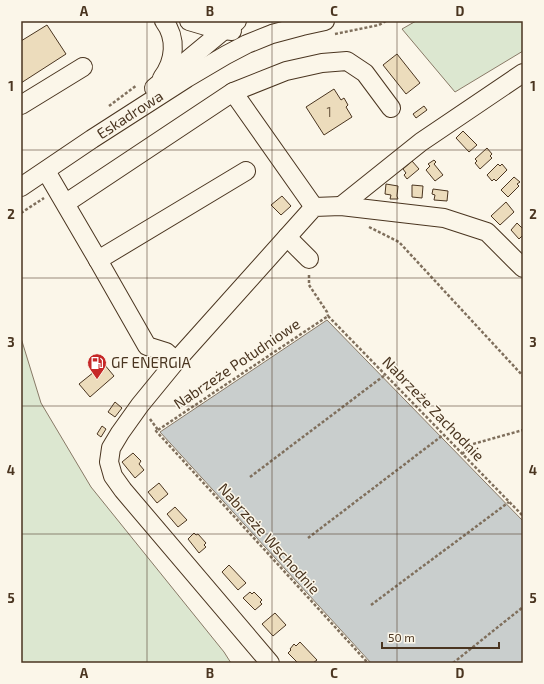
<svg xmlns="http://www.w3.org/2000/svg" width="544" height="684" font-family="'Exo 2',sans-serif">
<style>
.green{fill:#dce7d0;stroke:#887966}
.water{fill:#c9cecd;stroke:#887966}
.building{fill:#ecdcbc;stroke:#4a3520}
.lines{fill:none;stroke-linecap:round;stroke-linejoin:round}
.minor-casing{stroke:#4a3520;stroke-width:20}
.path{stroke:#7f6f5c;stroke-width:2.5;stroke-dasharray:3 2;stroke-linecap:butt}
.minor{stroke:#fbf6e9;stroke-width:18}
.grid{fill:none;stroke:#4a3520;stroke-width:1;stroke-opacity:0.55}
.labels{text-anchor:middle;stroke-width:3;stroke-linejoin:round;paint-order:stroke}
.number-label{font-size:13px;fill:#725f47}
.street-label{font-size:15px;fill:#4a3520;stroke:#fbf6e9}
.poi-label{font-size:15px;fill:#4a3520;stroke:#fbf6e9;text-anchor:start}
.neatline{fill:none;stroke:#4a3520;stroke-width:1.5}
.grid-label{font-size:13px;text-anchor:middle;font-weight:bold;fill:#4a3520}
</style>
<rect width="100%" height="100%" fill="#fbf6e9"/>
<!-- green -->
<g class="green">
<polygon points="416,21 523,21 523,51 455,92 402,29"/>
<polygon points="21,338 41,403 91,487 224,652 231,663 21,663"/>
</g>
<!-- water -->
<polygon class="water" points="327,320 523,521 523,663 371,663 160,432"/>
<!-- building -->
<g class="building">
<polygon points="47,25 66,54 21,83 21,41"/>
<polygon points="397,54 420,83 406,94 383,65"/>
<polygon points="334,89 341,100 344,98 348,105 346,107 352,117 324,135 306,107"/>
<polygon points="424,106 427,110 416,118 413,114"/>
<polygon points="463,131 477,145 469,152 456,138"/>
<polygon points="487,148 492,154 490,156 492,158 480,169 475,163 477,161 475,159"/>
<polygon points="434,160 436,162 434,164 443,175 435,181 426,170 430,166 428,164"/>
<polygon points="412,161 419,169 407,179 404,175 406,173 403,169"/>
<polygon points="498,164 500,166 502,164 507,170 496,181 494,179 492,181 487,175"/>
<polygon points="514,177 520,182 517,184 519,186 508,197 501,190"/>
<polygon points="386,184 398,186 397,196 398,199 390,199 391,195 385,194"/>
<polygon points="412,185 423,186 422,198 412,197"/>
<polygon points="433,189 448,191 447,201 434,200 435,195 432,194"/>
<polygon points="282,196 291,206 281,215 271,205"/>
<polygon points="506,202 514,212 500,225 491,216"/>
<polygon points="517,223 523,229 523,235 519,239 511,230"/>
<polygon points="104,364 114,376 90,397 79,384"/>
<polygon points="115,402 122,408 115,417 108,412"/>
<polygon points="102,426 106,429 101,437 97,434"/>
<polygon points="133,453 141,461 139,464 144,470 135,478 122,462"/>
<polygon points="159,483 168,494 157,503 148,492"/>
<polygon points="175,507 187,520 178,527 167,514"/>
<polygon points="194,533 196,535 198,534 206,543 204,545 206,547 199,553 188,539"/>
<polygon points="229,565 246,583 238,590 222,572"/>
<polygon points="250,592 252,594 254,592 262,600 260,602 262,604 255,610 243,598"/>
<polygon points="275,613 286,625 273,636 262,624"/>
<polygon points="300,642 317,660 313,663 310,663 309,662 308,663 298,663 288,653 291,650 290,649 294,644 296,646"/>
</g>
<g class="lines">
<!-- minor casing -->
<g class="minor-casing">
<g id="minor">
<polyline points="189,21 216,29 232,31"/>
<path d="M162,78C175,61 177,38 164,21"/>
<polyline points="154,88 224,30 237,21"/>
<polyline points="233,92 286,71 322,63 347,61 365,73 391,108"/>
<polyline points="21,105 83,67"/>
<polyline points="46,171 98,260 147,346 166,352 176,361"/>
<polyline points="21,187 92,139 187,78 226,55 247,44 272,34 302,26 325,21"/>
<polyline points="66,203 233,92 314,207"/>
<polyline points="341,206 421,142 523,73"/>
<polyline points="287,237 309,259"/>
<polyline points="98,260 246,171"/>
<polyline points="270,663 123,490 113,476 109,462 111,448 120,433 140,405 176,361 314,207 341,206 444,218 487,232 523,268"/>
</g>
</g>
<!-- path -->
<g class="path">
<polyline points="335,34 379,25 386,21"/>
<polyline points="109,106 137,85"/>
<polyline points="21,213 44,198"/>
<polyline points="369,227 399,242 523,376"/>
<polyline points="309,275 309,285 327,312 328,316"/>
<polyline points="328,316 523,516"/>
<polyline points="150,419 158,430 156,431 368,663"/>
<polyline points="158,430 328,316"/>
<polyline points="462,454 473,444 523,430"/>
<polyline points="250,477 385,375"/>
<polyline points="308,538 443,435"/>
<polyline points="371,605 509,502"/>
<polyline points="453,663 523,607"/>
</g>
<!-- minor -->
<use href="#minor" class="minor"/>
</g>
<!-- grid -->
<path class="grid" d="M147,21V663M272,21V663M397,21V663M21,150H523M21,278H523M21,406H523M21,534H523"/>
<!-- icons -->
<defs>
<g id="fuel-pin" transform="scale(1)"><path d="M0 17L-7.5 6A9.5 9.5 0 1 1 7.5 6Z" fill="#c62828" stroke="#fbf6e9"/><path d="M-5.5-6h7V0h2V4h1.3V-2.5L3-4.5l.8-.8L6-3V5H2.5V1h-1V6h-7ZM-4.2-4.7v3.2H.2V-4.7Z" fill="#fff"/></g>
</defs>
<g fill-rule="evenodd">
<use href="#fuel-pin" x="97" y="363"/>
</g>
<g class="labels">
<!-- number labels -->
<g class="number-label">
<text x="329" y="117">1</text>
</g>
<!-- street labels -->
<g class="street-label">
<text transform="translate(130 115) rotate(-33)" y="5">Eskadrowa</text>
<text transform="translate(237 364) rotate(-34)" y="5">Nabrzeże Południowe</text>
<text transform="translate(433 409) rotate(46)" y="5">Nabrzeże Zachodnie</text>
<text transform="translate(269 539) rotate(48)" y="5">Nabrzeże Wschodnie</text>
</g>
<!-- poi labels -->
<g class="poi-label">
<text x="111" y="368">GF ENERGIA</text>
</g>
</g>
<!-- border -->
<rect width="544" height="684" fill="none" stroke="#fbf6e9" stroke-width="44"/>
<!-- scale -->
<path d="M382 642v6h117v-6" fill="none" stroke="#4a3520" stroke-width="2"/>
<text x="388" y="642" font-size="12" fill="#4a3520" stroke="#fbf6e9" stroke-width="3" paint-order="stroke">50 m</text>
<rect x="22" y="22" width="500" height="640" class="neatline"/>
<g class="grid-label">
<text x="84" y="16">A</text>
<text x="210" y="16">B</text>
<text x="334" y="16">C</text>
<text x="460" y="16">D</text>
<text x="11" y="91">1</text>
<text x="533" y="91">1</text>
<text x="11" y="219">2</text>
<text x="533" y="219">2</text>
<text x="11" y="347">3</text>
<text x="533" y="347">3</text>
<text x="11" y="475">4</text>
<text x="533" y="475">4</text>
<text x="11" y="603">5</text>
<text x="533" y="603">5</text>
<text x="84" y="678">A</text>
<text x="210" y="678">B</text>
<text x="334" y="678">C</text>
<text x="460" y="678">D</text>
</g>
</svg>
